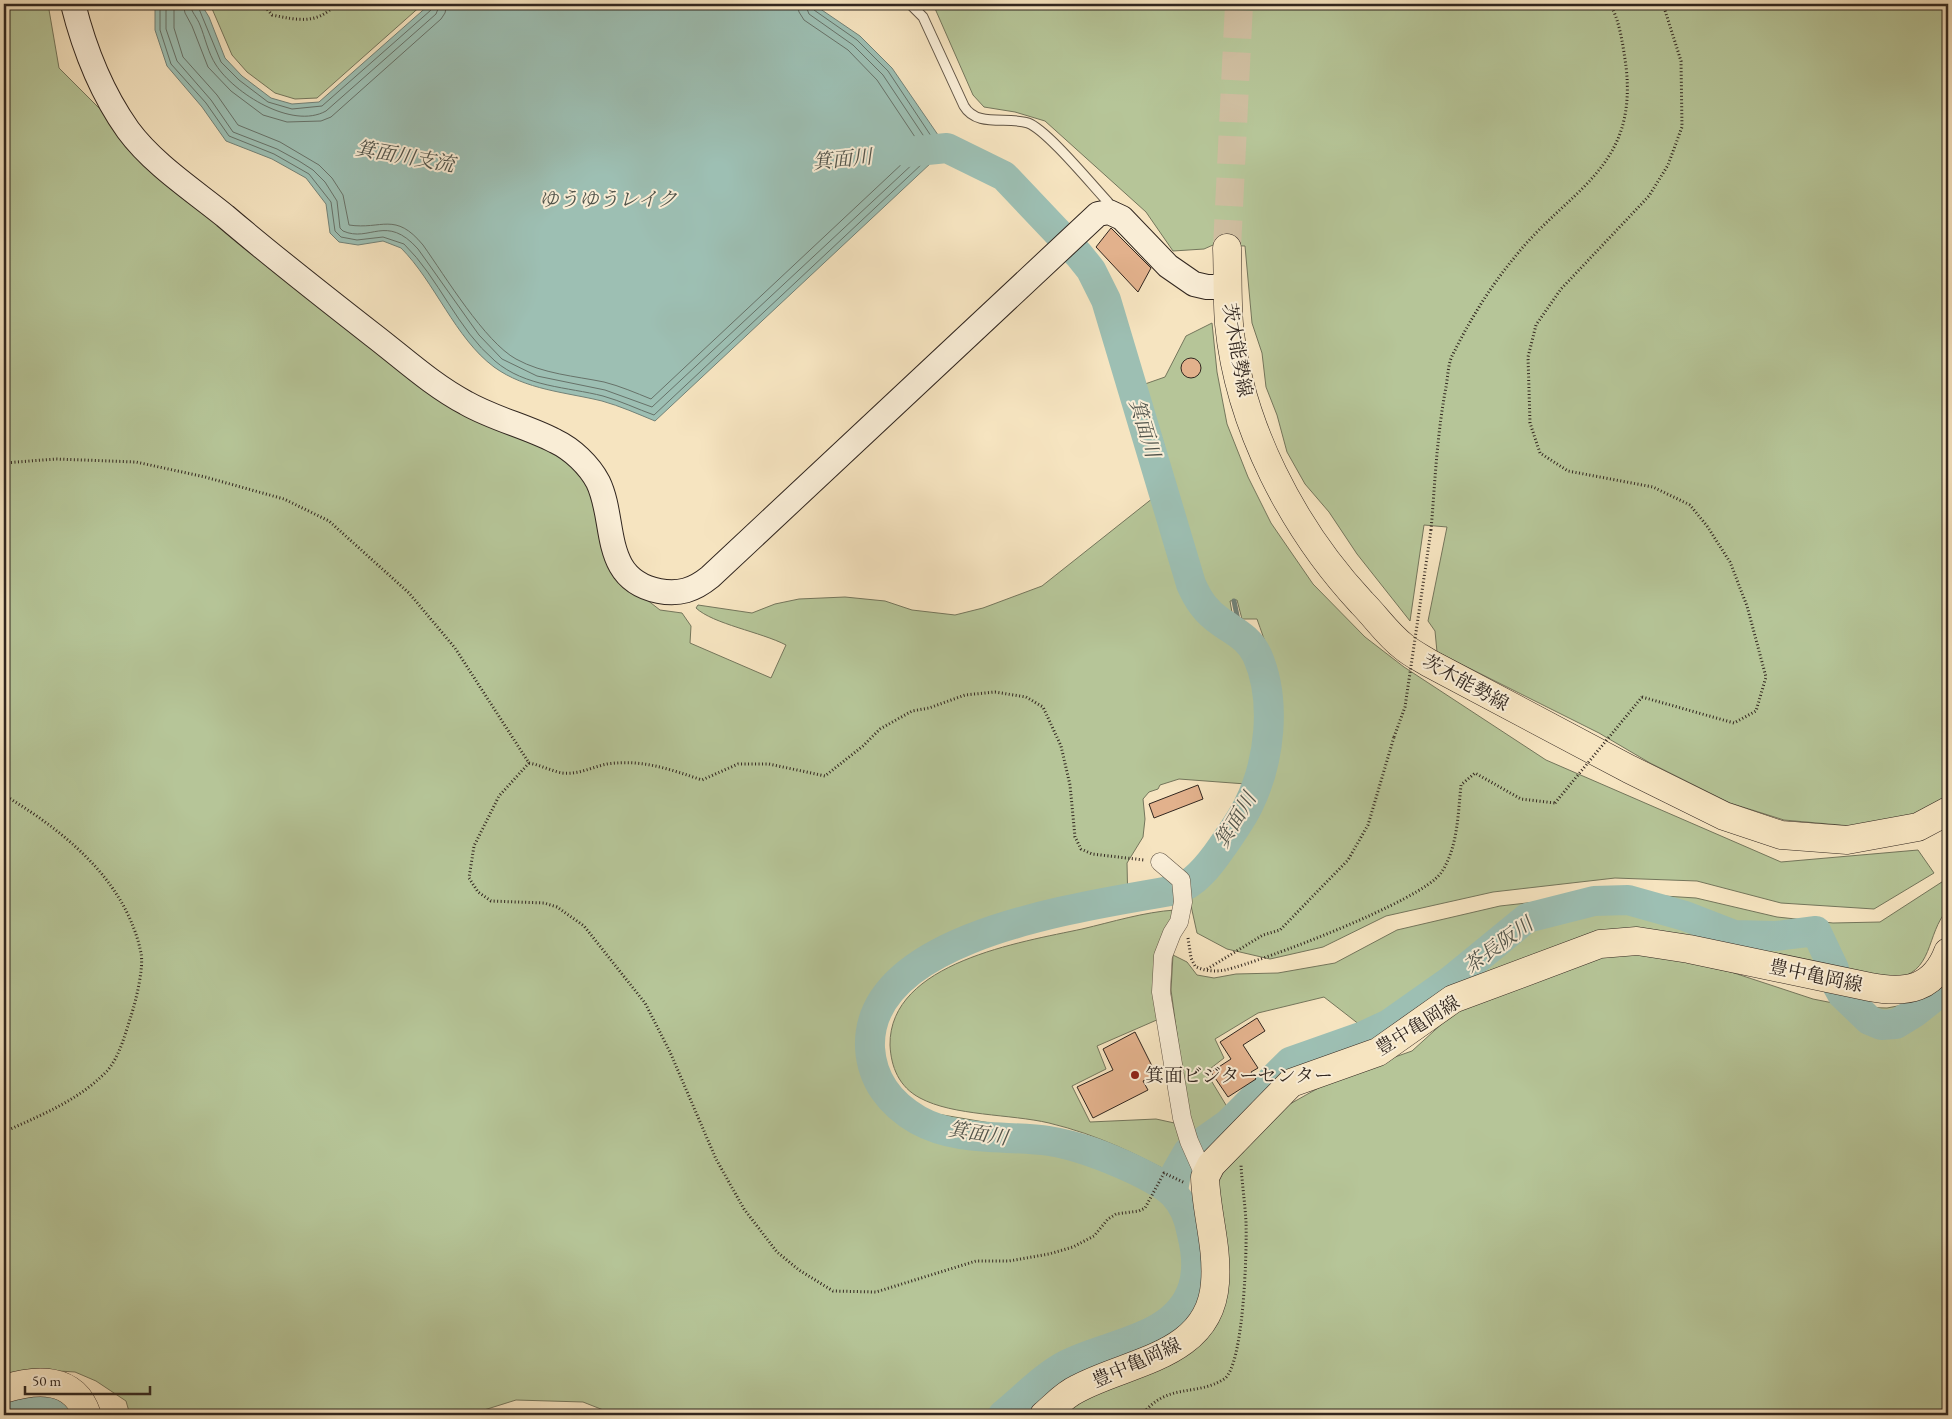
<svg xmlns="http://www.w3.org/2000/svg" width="1952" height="1419" font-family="'EB Garamond','Noto Serif JP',serif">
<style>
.green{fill:#b6c598;stroke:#74765c}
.water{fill:#9dbfb3;stroke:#728278}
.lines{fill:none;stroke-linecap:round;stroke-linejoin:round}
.shore{stroke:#677269;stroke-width:1}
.stream{stroke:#728278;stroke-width:5}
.river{stroke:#9dbfb3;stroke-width:30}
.building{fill:#e2b18c;stroke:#31261f}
.primary-tunnel{stroke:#cfbea0;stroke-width:28;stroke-dasharray:28 14;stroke-linecap:butt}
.lane-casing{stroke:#625647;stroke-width:11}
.street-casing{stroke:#625647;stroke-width:19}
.secondary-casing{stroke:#31261f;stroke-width:26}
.primary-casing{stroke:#31261f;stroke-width:29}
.path{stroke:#31261f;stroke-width:3;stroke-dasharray:1 2.5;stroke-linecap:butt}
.lane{stroke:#f9edd6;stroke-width:9}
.street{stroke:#f9edd6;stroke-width:18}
.secondary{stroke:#f9edd6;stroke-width:24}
.primary{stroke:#f6e4c0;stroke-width:28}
.path-bridge{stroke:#31261f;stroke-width:3;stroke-dasharray:1 2.5;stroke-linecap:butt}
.poi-dot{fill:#8f2418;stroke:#f9edd6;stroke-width:2}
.labels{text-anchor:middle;stroke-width:4;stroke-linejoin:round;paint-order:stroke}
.street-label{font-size:19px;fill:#31261f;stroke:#f9edd6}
.poi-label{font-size:19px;fill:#31261f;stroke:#f9edd6;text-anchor:start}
.water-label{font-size:20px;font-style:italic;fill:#51544b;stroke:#f9edd6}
</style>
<rect width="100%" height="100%" fill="#f6e4c0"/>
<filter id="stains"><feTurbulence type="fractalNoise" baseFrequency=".004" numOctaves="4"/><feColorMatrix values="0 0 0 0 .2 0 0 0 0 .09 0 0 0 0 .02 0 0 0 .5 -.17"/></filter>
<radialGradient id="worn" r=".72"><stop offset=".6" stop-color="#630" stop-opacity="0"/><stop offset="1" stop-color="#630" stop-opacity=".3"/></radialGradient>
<!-- green -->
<g class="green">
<path d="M4,4H48L59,68L213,222L409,374L551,448L584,477L594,505L605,560L615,575L660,610L682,613L691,626L690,643L771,678L786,645C761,632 713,624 696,608L698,605L752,613L775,604L799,599L845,597L885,601L912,610L955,615L983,608L1042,586L1153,498C1162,529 1174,581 1190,606C1204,628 1225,634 1240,652C1258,672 1261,726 1257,752C1255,763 1250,774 1246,784L1179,779L1160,785L1158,789L1149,792L1143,799L1145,819L1143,837L1127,863L1128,908L987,940L946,957L928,968L901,989L888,1007L880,1028V1055L885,1075L895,1090L915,1107L937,1114L1055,1134L1089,1143L1123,1157L1180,1185L1196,1212L1203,1235L1202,1295L1180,1331L1059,1389L1028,1415H616L583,1402L516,1400L468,1415H130L126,1401L96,1381L75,1372L43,1370L4,1381Z"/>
<polygon points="210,4 423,4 317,98 295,99 275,93 247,72 232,55"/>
<polygon points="933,4 1948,4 1948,799 1914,815 1851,826 1784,820 1730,803 1650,763 1599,733 1437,652 1435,631 1428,621 1447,527 1424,525 1410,621 1357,554 1329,512 1305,484 1287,452 1277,415 1266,387 1262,353 1252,323 1245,246 1213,245 1204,249 1173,251 1146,212 1045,121 1015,112 984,107 973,95"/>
<path d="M1212,323L1217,372L1227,424L1248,477L1271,523L1313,584L1365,637L1404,667L1546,760L1781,862L1918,850L1934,873L1874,909L1781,903L1697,881L1615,878L1493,892L1386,916L1323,947L1270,959L1227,949L1197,933L1188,892C1241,852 1269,804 1275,738C1277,723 1280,707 1278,692C1275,667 1265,642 1257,619H1242L1237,600L1230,601L1233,618L1214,602L1203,584L1160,447L1164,445L1145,384L1165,377L1186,336Z"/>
<path d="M1948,878V909C1925,934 1935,974 1892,979L1647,931L1378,1039L1324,997L1258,1013L1215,1039L1224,1058L1206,1072L1229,1110L1274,1065L1287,1075L1218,1142L1200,1153L1189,1123L1171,990L1173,955L1187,962L1197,975L1214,978L1236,974L1278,973L1335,963L1397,930L1500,906L1616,893L1696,898L1777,917L1833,923L1880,922Z"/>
<path d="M1175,910L1159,1019L1097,1046L1106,1069L1072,1086L1090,1122L1156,1119L1179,1124L1192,1158L1181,1178C1136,1154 1099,1135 1049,1123C1011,1114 953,1116 920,1098C899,1087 891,1067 890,1045C889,962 1022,942 1082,929C1112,922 1144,912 1175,910Z"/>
<polygon points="1637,951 1731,972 1813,999 1853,1007 1887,1008 1924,1001 1948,986 1948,1415 1059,1415 1070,1406 1196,1345 1219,1181 1223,1173 1251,1140 1281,1109 1338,1077 1412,1051 1457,1010 1603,956"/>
</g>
<!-- water -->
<path class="water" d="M155,4H201L209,17L225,58L242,76L271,98L292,104L319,102L430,4H813L860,36L892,68L947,148L655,421C638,414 620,406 602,401C565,392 526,390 494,367C455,338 435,282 401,248L383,241L358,245L339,242L330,233L326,204L306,178L272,159L226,141L202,107L167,66L155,30Z"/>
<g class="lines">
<!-- shore -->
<g class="shore">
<path d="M160,4V30L171,64L206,103L229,136L274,154L309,174L331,202L335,231L341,237L357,240L383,237L404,244C439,278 457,329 495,361C525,387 568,387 603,396C621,401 637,409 654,415L939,148L888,71L857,40L814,10L811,4"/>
<path d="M166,4V29L177,61L211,100L233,132L277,149L299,161L313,170L325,182L337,201L340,228L343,231C370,243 386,213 418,249L479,335L502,359L537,376L605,390L652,407L931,147L883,75L853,45L809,14L805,4"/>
<path d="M174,4V28L183,57L217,95L238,125L280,142L319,165L332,178L343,195L349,225C382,230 395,211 423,245C445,276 485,342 516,359C543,374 575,376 604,382C620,386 636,393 651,399L921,146L877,80L848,50L804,20L799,12L797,4"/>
<polyline points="183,4 185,13 192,26 208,67 231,91 263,115 287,122 321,121 331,117 441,19 445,13 447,4"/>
<path d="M190,4C191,12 197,17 200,25C205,37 208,53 216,65C234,93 292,130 326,111L436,14L440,4"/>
<polyline points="197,4 221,62 239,80 268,102 292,109 322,106 431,10 433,4"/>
</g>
<!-- stream -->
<polyline class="stream" points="1234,601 1241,635"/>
<!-- river -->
<g class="river">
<path d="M907,152L947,148L1004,176L1079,255L1091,270L1106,300L1191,584C1198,600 1206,612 1221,622C1235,632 1249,638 1257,655C1277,700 1270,762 1248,806C1241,820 1231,834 1222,847C1211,863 1195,885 1175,890C1093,906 865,932 870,1048C872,1080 890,1104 918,1120C957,1142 1006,1135 1049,1141C1080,1146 1107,1157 1135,1170C1168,1186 1185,1196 1192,1234C1196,1250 1198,1271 1193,1287C1177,1340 1107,1343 1066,1365C1043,1377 1023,1399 1003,1415"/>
<polyline points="1173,1191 1176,1173 1188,1152 1228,1124 1290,1062 1361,1037 1389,1024 1450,981 1527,918 1594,901 1628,900 1685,916 1734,935 1776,936 1816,931 1834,969 1836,983 1842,994 1869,1020 1881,1025 1896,1024 1914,1013 1933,998 1948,978"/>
<polyline points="4,1413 38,1403 59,1415"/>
</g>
</g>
<!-- building -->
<g class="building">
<polygon points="1111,228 1151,268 1138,292 1096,247"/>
<circle cx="1191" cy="368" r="10"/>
<polygon points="1198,785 1203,799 1154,818 1149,804"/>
<polygon points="1257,1018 1265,1031 1243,1045 1258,1068 1251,1072 1256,1079 1228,1097 1211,1072 1231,1059 1220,1042"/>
<polygon points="1135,1032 1156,1074 1143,1081 1148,1090 1093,1118 1077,1087 1113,1070 1103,1049"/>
</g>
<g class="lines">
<!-- primary-tunnel -->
<polyline class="primary-tunnel" points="1227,248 1239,4"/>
<!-- lane casing -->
<g class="lane-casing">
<path id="lane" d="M910,4L923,17L964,106C977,128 1007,116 1028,123C1047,130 1092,185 1108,202L1109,210"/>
</g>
<!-- street casing -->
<g class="street-casing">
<polyline id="street" points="1160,862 1181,880 1183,902 1179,922 1172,933 1163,956 1161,992 1182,1118 1189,1141 1205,1177"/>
</g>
<!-- secondary casing -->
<g class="secondary-casing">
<path id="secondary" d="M73,4C84,48 101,92 128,130C153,164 193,190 225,216C273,257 323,296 373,335C403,358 432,385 466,403C494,419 526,426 555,441C572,449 589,465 598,482C617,521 600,579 659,591C679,595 694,590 710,577L1098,214L1109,212L1122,218L1168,266L1194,284L1207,287H1228"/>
</g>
<!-- primary casing -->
<g class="primary-casing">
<g id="primary">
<path d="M1227,248C1228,273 1227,299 1229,324C1239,426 1293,529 1362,603C1376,617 1388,635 1404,647C1411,653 1421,658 1429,663L1629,769L1724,816L1781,835L1847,840L1918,827L1948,811"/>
<path d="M4,1389C36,1379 74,1376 87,1415"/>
<path d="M1044,1415C1055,1406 1064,1395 1077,1389C1128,1361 1210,1357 1215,1283C1218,1247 1206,1212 1205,1177L1211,1165L1291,1083L1378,1052L1453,999L1600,944L1637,941L1689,949L1870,987C1907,994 1934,989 1948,952"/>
</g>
</g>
<!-- path -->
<g class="path">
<path d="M263,4L272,15C297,20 317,25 336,4"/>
<path d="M4,463L56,459L136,462L205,477L284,499L329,521L409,593L455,648L529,763C540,765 552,771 562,773C578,775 592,767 607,764C642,759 669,769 702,780L738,764H769L825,776L863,746L880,729L912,711L929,708L965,695L995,692L1026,697L1043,707L1061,746L1070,785L1075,837L1081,849L1092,854L1144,860"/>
<path d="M1431,530C1435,482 1437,434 1446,387C1448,376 1448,363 1453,354C1470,320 1490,287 1514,258C1568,189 1638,170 1626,66C1623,46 1620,21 1610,4"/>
<polyline points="1642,697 1734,723 1756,711 1766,677 1747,606 1730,562 1707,526 1690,505 1653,487 1568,471 1540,453 1530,423 1528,357 1536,325 1561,289 1649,196 1668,165 1682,127 1681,61 1663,4"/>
<polyline points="529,763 499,796 474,846 469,878 478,892 491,901 544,903 557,907 584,926 645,1003 670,1052 716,1159 744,1209 777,1252 799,1270 833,1291 876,1292 976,1261 1009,1261 1049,1254 1073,1247 1094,1236 1108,1219 1116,1214 1139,1211 1145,1208 1164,1173 1185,1183"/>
<path d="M4,795C64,831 126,880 141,953C144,967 136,1001 131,1016C125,1034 120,1056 107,1071C78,1101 41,1115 4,1132"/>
<path d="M1188,938L1191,958L1195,966C1203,971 1215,972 1225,970C1263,961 1421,901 1441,873C1458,848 1458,813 1461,785L1475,773L1521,799L1555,803"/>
<polyline points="1207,969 1263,935 1280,930 1348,860 1368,825 1394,737"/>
<path d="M1142,1415C1167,1382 1196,1397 1224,1379C1244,1366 1247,1248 1246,1222C1245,1203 1242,1184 1241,1165"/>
</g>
<!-- lane -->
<use href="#lane" class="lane"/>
<!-- street -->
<use href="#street" class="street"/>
<!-- secondary -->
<use href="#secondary" class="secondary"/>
<!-- primary -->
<use href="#primary" class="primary"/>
<!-- path-bridge -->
<g class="path-bridge">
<polyline points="1394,737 1405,707 1431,530"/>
<polyline points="1555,803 1642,697"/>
</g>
</g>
<!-- markers -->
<circle class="poi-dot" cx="1135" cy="1075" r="5"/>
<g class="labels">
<!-- street labels -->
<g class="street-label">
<text transform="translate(1238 350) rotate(80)" y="7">茨木能勢線</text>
<text transform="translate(1466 682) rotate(29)" y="7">茨木能勢線</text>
<text transform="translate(1816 975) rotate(12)" y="7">豊中亀岡線</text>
<text transform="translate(1417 1025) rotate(-32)" y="7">豊中亀岡線</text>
<text transform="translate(1136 1362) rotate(-24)" y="7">豊中亀岡線</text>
</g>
<!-- poi labels -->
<g class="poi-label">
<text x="1145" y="1082">箕面ビジターセンター</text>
</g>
<!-- water labels -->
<g class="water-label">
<text transform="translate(405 156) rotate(10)" y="7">箕面川支流</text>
<text transform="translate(842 159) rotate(-6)" y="7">箕面川</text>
<text x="608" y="206">ゆうゆうレイク</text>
<text transform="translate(1145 428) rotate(73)" y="7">箕面川</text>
<text transform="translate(1235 820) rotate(-59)" y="7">箕面川</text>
<text transform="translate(1498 945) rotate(-36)" y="7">茶長阪川</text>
<text transform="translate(978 1133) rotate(9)" y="7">箕面川</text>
</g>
</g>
<!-- margin -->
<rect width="1952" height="1419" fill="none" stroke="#f6e4c0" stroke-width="20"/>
<rect x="5" y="5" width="1942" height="1409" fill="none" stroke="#31261f" stroke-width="2.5"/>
<rect x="10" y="10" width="1932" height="1399" fill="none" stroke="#31261f"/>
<!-- scale -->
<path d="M25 1386v8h125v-8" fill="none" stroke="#31261f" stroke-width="2.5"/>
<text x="32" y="1386" font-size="15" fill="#31261f" stroke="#f9edd6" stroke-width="4" paint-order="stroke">50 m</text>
<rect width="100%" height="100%" filter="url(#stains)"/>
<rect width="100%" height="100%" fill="url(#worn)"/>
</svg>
